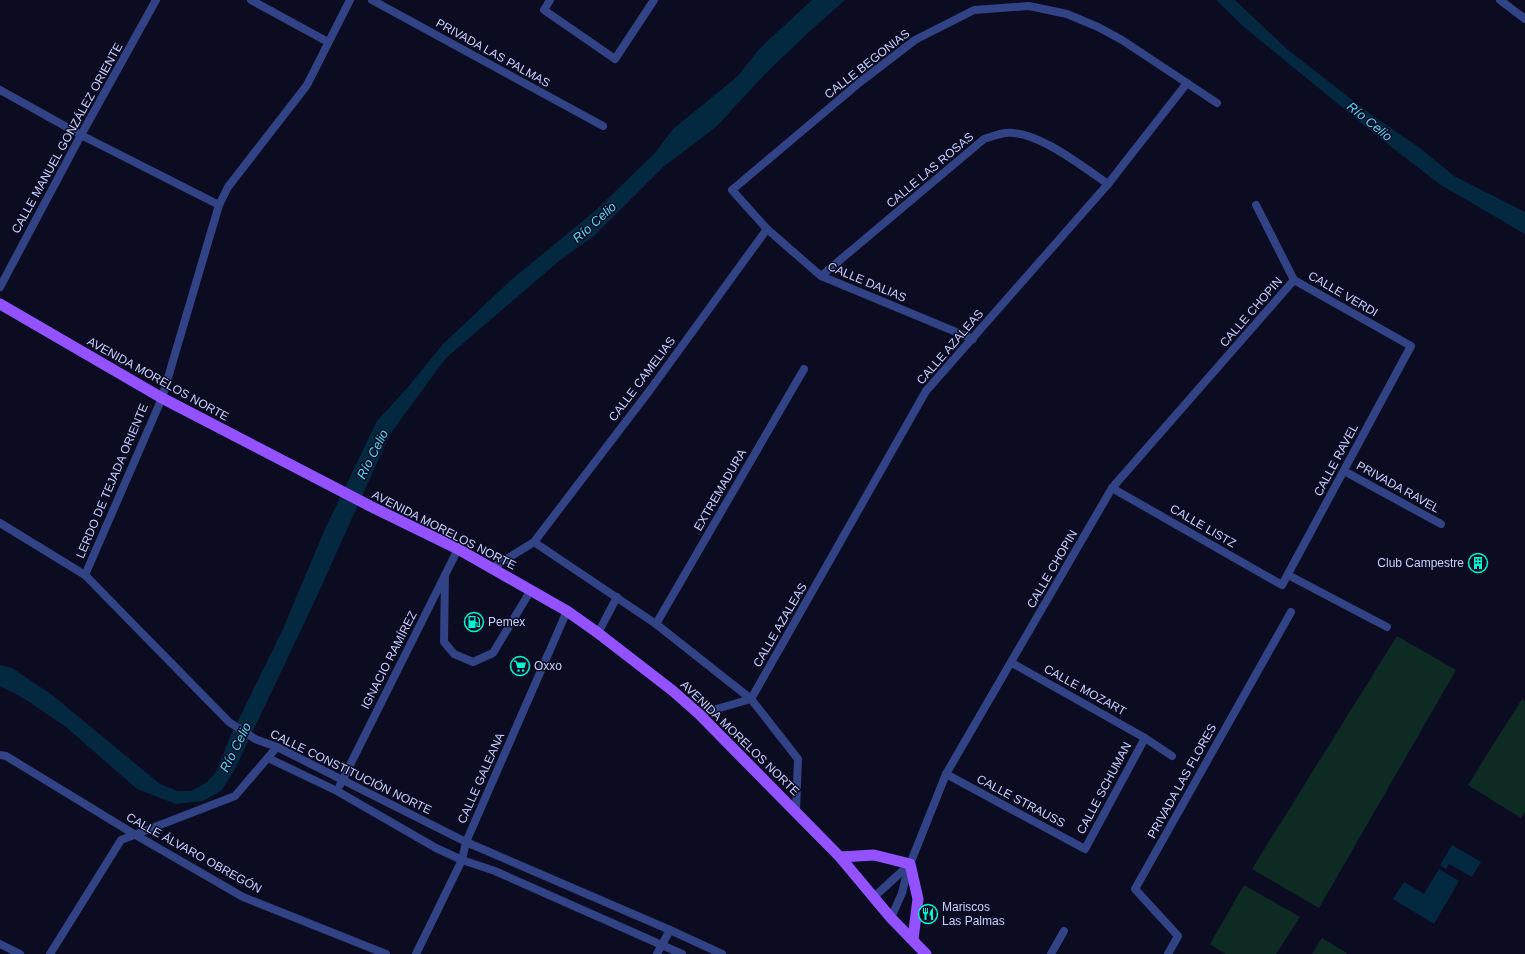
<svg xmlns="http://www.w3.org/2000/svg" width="1525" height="954" font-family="Arial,sans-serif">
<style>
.green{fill:#0d2b23}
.water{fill:#042840}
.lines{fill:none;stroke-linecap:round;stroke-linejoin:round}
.service{stroke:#314285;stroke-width:8}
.minor{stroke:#314285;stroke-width:8}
.primary{stroke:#9451ff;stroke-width:11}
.labels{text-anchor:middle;stroke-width:3;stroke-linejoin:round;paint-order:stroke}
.street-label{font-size:12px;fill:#cad1ff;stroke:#0b0c21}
.poi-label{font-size:12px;fill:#cad1ff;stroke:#0b0c21;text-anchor:start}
.water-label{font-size:13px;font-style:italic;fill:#58daff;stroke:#0b0c21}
</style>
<rect width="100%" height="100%" fill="#0b0c21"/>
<!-- green -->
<g class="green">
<polygon points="1397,636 1456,670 1319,908 1252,869"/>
<polygon points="1522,699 1525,701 1525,812 1521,818 1468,785"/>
<polygon points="1244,885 1300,917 1276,954 1225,954 1210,944"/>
<polygon points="1322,938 1347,953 1346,954 1312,954"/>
</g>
<!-- water -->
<g class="water">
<polygon points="812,0 845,0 810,31 765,74 716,127 663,167 594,236 559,261 446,358 390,434 317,596 234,771 221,791 203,801 176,804 137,789 66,727 25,699 0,686 0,665 12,668 52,695 160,784 178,791 191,791 206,783 216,772 230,737 282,631 325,529 377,421 409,386 443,344 511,280 595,211 654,154 673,129 738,76 759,49"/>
<polygon points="1216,0 1235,0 1288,50 1373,116 1420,148 1454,176 1525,212 1525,234 1441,185 1381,139 1244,27"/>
<polygon points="1452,845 1481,862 1472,877 1449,864 1446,869 1440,865"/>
<polygon points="1439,869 1459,881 1434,924 1393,899 1404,882 1424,894"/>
</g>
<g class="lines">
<!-- service -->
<polyline class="service" points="445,575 444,642 454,654 473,662 493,653 531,590"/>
<!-- minor -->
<g class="minor">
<polyline points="251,0 328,42"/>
<polyline points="372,0 603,126"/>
<polyline points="550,0 544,10 615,59 654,0"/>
<polyline points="1500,0 1525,19"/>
<polyline points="0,90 81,135 219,205"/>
<path d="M821,276L984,139C991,137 998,134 1005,133C1036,129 1083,167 1108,184"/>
<polyline points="0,287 81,135 156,0"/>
<polyline points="973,339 821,276 767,229 732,190 859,83 915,40 974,10 1029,6 1067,14 1098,27 1122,40 1217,103"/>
<polyline points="1344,471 1441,524"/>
<polyline points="1112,488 1282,585 1411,346 1294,280 1256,205"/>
<polyline points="0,523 85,575 229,722 255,739 277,747 466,842 670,930 722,954"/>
<polyline points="534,542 656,624 751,699 798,759 796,811"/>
<polyline points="492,568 534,542 650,390 767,229"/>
<polyline points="85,575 162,398 219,205 228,187 307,85 350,0"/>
<polyline points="1288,575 1387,627"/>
<polyline points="656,624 804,369"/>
<polyline points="598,633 617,597"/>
<polyline points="1012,663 1145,738 1172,756"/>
<polyline points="751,699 926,391 1108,184 1187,83"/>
<polyline points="699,714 751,699"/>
<polyline points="0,755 6,756 134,834 243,897 386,954"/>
<polyline points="268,758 337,791 436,848 462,860 495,871 682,954"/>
<polyline points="946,774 1085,849 1145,738"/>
<polyline points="340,785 458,549"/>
<polyline points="874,897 910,864 946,774 1112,488 1294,280"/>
<polyline points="891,918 902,893 909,865"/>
<polyline points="0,944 20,954"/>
<polyline points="50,954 121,840 235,796 277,747"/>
<polyline points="416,954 462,860 466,842 567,611"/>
<polyline points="657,954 670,930"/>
<polyline points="1051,954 1064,931"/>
<polyline points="1168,954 1178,936 1135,889 1291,612"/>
</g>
<!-- primary -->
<g class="primary">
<polyline points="0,304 162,398 370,506 458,549 567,611 598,633 673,691 699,714 840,857 891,918 926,954"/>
<polyline points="840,857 874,855 910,864 918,899 913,939"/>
</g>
</g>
<!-- icons -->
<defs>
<g id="building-ring" transform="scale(1)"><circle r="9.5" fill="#0b0c21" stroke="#00f5d3" stroke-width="1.5"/><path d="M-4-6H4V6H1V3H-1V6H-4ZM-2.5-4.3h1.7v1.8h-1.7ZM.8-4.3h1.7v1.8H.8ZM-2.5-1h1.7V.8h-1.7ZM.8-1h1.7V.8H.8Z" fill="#00f5d3"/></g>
<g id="fuel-ring" transform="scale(1)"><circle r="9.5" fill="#0b0c21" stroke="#00f5d3" stroke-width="1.5"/><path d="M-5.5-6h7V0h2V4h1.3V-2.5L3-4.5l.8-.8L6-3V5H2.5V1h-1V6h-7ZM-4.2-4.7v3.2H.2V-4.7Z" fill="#00f5d3"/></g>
<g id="supermarket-ring" transform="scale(1)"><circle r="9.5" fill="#0b0c21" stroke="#00f5d3" stroke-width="1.5"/><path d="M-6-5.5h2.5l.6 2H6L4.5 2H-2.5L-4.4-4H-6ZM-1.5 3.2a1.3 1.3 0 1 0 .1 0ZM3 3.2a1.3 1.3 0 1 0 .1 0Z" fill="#00f5d3"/></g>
<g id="restaurant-ring" transform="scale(1)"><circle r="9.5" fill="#0b0c21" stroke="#00f5d3" stroke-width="1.5"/><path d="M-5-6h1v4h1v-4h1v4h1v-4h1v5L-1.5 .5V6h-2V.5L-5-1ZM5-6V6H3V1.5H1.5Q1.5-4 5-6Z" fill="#00f5d3"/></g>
</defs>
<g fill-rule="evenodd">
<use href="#building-ring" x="1478" y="563"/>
<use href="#fuel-ring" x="474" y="622"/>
<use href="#supermarket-ring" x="520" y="666"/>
<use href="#restaurant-ring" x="928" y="914"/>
</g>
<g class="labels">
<!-- street labels -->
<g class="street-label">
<text transform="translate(493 53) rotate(29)" y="4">PRIVADA LAS PALMAS</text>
<text transform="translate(867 64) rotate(-38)" y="4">CALLE BEGONIAS</text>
<text transform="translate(67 138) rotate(-61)" y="4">CALLE MANUEL GONZÁLEZ ORIENTE</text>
<text transform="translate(930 170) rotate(-40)" y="4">CALLE LAS ROSAS</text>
<text transform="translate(867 282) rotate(23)" y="4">CALLE DALIAS</text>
<text transform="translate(1343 294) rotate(30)" y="4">CALLE VERDI</text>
<text transform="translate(1251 312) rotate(-49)" y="4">CALLE CHOPIN</text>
<text transform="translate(950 347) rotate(-49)" y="4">CALLE AZALEAS</text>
<text transform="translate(158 379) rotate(29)" y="4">AVENIDA MORELOS NORTE</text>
<text transform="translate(642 379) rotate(-53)" y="4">CALLE CAMELIAS</text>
<text transform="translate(1336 460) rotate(-62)" y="4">CALLE RAVEL</text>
<text transform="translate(112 481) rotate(-67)" y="4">LERDO DE TEJADA ORIENTE</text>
<text transform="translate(1398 487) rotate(29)" y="4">PRIVADA RAVEL</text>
<text transform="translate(720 490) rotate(-60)" y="4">EXTREMADURA</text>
<text transform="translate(1203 526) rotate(30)" y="4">CALLE LISTZ</text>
<text transform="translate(444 530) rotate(27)" y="4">AVENIDA MORELOS NORTE</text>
<text transform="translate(1052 569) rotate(-60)" y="4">CALLE CHOPIN</text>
<text transform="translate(780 625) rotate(-60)" y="4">CALLE AZALEAS</text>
<text transform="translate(389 660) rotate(-63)" y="4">IGNACIO RAMÍREZ</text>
<text transform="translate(1085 690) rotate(29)" y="4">CALLE MOZART</text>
<text transform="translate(740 738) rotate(44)" y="4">AVENIDA MORELOS NORTE</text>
<text transform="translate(351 772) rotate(26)" y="4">CALLE CONSTITUCIÓN NORTE</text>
<text transform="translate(481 778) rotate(-66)" y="4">CALLE GALEANA</text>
<text transform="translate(1182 781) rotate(-61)" y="4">PRIVADA LAS FLORES</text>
<text transform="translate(1104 788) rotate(-62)" y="4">CALLE SCHUMAN</text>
<text transform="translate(1021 801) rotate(28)" y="4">CALLE STRAUSS</text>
<text transform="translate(194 853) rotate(29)" y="4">CALLE ÁLVARO OBREGÓN</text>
</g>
<!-- poi labels -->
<g class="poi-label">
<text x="1464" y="567" text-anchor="end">Club Campestre</text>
<text x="488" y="626">Pemex</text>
<text x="534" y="670">Oxxo</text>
<text x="942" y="911">Mariscos<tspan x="942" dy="14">Las Palmas</tspan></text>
</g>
<!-- water labels -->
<g class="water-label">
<text transform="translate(1370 121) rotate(39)" y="5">Río Celio</text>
<text transform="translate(594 222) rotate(-42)" y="5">Río Celio</text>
<text transform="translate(372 454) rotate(-63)" y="5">Río Celio</text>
<text transform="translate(235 747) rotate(-63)" y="5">Río Celio</text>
</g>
</g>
</svg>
